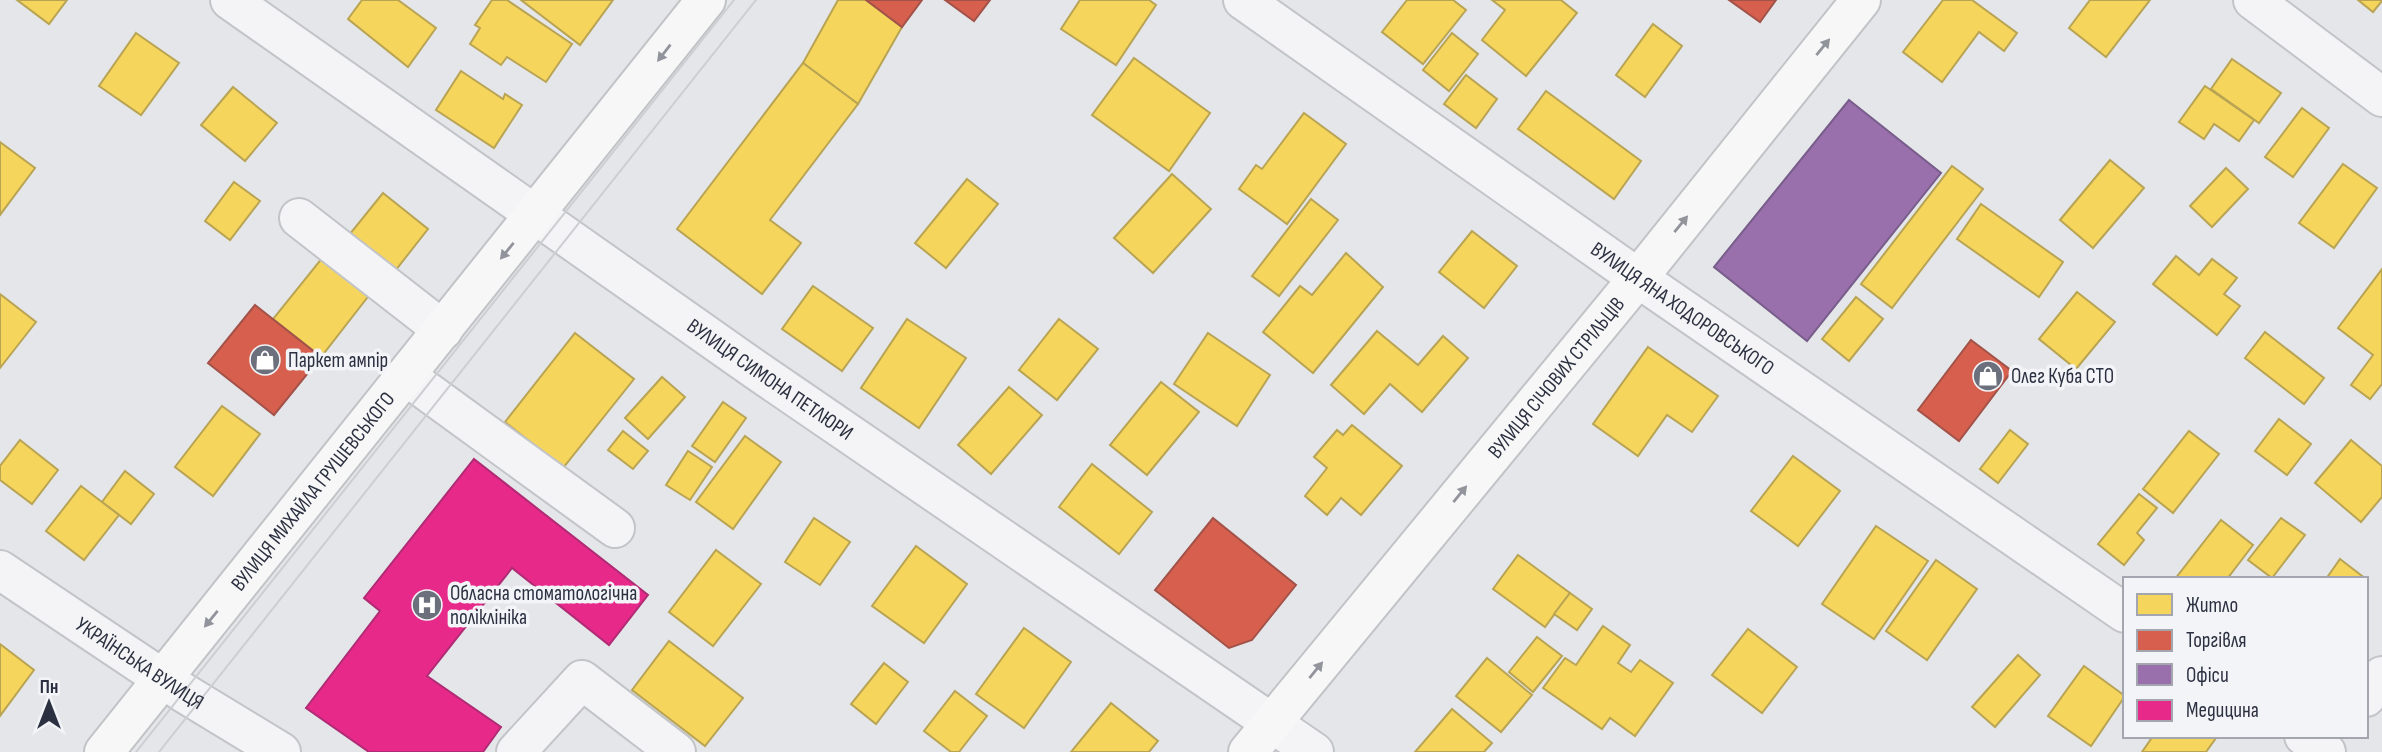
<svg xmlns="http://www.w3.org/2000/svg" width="2382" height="752" font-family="'Sofia Sans Condensed',sans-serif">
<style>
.homes{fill:#f6d55c;stroke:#b9a454;stroke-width:2}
.shops{fill:#d6604d;stroke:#a35249;stroke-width:2}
.offices{fill:#9970ab;stroke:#785d8b;stroke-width:2}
.health{fill:#e7298a;stroke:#af2b74;stroke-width:2}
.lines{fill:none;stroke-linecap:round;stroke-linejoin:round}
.minor-casing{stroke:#c2c4c7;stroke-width:42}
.major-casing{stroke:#c1c3c6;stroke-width:42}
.minor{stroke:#f4f4f6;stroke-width:38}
.major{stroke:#f7f7f8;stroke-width:38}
.tram{stroke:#cdced1;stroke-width:2}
.oneway{fill:#92949c}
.labels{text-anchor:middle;stroke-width:7;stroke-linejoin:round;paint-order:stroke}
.street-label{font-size:21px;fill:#2c3141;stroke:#f3f4f8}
.poi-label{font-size:21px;fill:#2c3141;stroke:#f3f4f8;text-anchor:start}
</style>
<rect width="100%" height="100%" fill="#e4e6e9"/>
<!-- homes -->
<g class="homes">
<polygon points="17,0 67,0 49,24"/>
<polygon points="362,0 398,0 436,28 408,67 348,19"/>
<polygon points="492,0 507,0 572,44 546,82 507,57 501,65 470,44 480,28 475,25"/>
<polygon points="521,0 613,0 580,45"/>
<polygon points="838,0 866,0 902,27 858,104 803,63"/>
<polygon points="1080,0 1149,0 1156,5 1116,65 1061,29"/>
<polygon points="1407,0 1453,0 1466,10 1423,64 1382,32"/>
<polygon points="1492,0 1561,0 1577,13 1526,76 1482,40 1505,10"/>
<polygon points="1943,0 1972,0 2017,33 2004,51 1979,32 1942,82 1903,52"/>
<polygon points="2090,0 2150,0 2106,57 2069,28"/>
<polygon points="2358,0 2382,0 2382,1 2373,12"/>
<polygon points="1653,24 1682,46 1645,97 1616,75"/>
<polygon points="136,33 179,63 141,115 99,86"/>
<polygon points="1452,33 1478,54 1449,91 1423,70"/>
<polygon points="1134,58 1210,113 1169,171 1092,115"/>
<polygon points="2232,59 2281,93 2259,123 2211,89"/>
<polygon points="803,63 858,104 770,220 801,243 762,294 677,229"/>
<polygon points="461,71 503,99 505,94 522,105 494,148 436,110"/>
<polygon points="1466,75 1497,99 1476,128 1444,104"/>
<polygon points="2205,86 2254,120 2239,141 2214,124 2204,139 2179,122"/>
<polygon points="233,87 277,123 245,161 201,125"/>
<polygon points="1546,91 1641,161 1614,199 1518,129"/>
<polygon points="2302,108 2329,128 2293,177 2265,157"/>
<polygon points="1304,113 1346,144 1287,224 1239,189 1256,165 1262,169"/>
<polygon points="0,142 35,168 0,215"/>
<polygon points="2110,160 2144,188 2093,248 2060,220"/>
<polygon points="2343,164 2377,188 2334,248 2299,223"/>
<polygon points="1952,166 1983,189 1892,308 1861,284"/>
<polygon points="2226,168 2248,189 2212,227 2190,206"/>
<polygon points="1172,174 1211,209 1153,273 1114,238"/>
<polygon points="967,179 998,204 946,268 915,243"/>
<polygon points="234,182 260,201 230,240 205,221"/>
<polygon points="383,193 428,229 395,271 349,235"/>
<polygon points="1311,199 1338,220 1279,296 1252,276"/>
<polygon points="1981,204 2063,262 2039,297 1957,239"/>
<polygon points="1472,231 1517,266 1484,308 1439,272"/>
<polygon points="327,252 374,289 321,357 273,319"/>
<polygon points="1346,253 1383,287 1313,373 1263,332 1300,286 1312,295"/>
<polygon points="2176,256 2199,275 2212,259 2237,278 2224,294 2240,306 2217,335 2153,284"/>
<polygon points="2382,269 2382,384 2370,399 2351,385 2373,355 2338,328"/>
<polygon points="813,286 873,328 842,371 782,329"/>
<polygon points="2077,292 2115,322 2076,369 2039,339"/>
<polygon points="0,294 36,322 0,368"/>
<polygon points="1856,297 1883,319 1849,361 1822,339"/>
<polygon points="907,319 966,358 919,428 861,388"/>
<polygon points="1059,319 1098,349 1057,400 1019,370"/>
<polygon points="1377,331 1418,365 1443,336 1468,358 1422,412 1390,384 1364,414 1331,385"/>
<polygon points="2265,332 2324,378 2304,404 2245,358"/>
<polygon points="575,333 634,379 563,468 505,422"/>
<polygon points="1208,333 1270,375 1237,426 1174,384"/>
<polygon points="1648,347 1718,396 1692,432 1667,415 1638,456 1593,424"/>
<polygon points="662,377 685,397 648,439 625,418"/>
<polygon points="1161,382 1199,412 1147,475 1110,445"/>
<polygon points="1009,387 1042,415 991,474 958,445"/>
<polygon points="723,402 746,418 715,462 692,446"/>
<polygon points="222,406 260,434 213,496 175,467"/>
<polygon points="2279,419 2311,444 2287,475 2255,451"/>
<polygon points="1352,425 1402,466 1361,515 1341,498 1327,515 1305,496 1327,468 1314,457 1337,430 1343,435"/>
<polygon points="2010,430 2028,444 1998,483 1980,469"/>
<polygon points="623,431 648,451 633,469 608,450"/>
<polygon points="2189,431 2219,454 2173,513 2143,489"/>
<polygon points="745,436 781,462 733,529 696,502"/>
<polygon points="20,440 58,470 32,504 0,480 0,466"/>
<polygon points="2351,440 2382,466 2382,497 2361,522 2315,483"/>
<polygon points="688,451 712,467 690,500 666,485"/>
<polygon points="1793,456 1840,491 1798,546 1751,511"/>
<polygon points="1092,464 1152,512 1119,554 1059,507"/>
<polygon points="125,471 154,494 131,524 102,502"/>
<polygon points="81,486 119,515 84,560 46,531"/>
<polygon points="2139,494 2157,508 2137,533 2144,540 2124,565 2098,544"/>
<polygon points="814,518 850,542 820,585 785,562"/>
<polygon points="2281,518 2305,535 2272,578 2248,560"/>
<polygon points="2221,520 2253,545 2227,579 2175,579"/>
<polygon points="1876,526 1928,561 1874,639 1822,604"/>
<polygon points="916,546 967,584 924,643 872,606"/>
<polygon points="716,550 761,584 713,646 669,612"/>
<polygon points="1518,555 1570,593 1545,627 1493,589"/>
<polygon points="2340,559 2366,579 2326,579"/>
<polygon points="1936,560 1977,589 1927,660 1886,631"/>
<polygon points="1570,593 1592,609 1577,630 1554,614"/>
<polygon points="1603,626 1630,645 1618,663 1631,672 1640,660 1673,683 1635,736 1610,718 1602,729 1543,688 1565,658 1576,665"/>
<polygon points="1024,628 1071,662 1024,728 976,694"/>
<polygon points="1748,629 1797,667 1762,713 1712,675"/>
<polygon points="1537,637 1562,656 1533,692 1509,672"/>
<polygon points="669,641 743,698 705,746 632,690"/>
<polygon points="0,644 34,670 0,716"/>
<polygon points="2018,655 2040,675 1995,727 1972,707"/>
<polygon points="1487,658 1532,695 1501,732 1456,696"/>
<polygon points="884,663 908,682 876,724 851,704"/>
<polygon points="2084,666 2125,696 2091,746 2048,716"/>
<polygon points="955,691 987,716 959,752 951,752 924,731"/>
<polygon points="1111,703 1158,741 1149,752 1071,752"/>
<polygon points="1452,709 1492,743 1484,752 1415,752"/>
<polygon points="2153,736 2213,736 2216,738 2206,752 2142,752"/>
</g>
<!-- shops -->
<g class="shops">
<polygon points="866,0 922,0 902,27"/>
<polygon points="945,0 990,0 974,21"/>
<polygon points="1729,0 1776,0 1760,22"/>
<polygon points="255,305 321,357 274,415 208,363"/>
<polygon points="1971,340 2012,371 1959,441 1918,410"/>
<polygon points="1213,518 1296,585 1252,640 1229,648 1155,590"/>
</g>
<!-- offices -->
<polygon class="offices" points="1849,100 1941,173 1807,341 1714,267"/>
<!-- health -->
<polygon class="health" points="474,459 648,595 609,645 512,568 427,676 501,727 483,752 369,752 306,708 380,611 364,598"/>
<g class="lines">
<!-- minor casing -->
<g class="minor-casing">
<g id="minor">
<path id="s1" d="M230,0L756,370L1314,752"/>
<path id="s2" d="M1243,0L1638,278L2125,613"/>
<polyline points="2253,0 2382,97"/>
<polyline points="299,218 443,330"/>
<polyline points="406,376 615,528"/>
<path id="s3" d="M0,570L184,693L281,752"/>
<polyline points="2366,697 2382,676"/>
<polyline points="2304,736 2326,752"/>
<polyline points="516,752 582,680 676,752"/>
</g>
</g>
<!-- major casing -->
<g class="major-casing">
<g id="major">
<path id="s4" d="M104,752L706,0"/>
<path id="s5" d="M1248,752L1638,278L1861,0"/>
</g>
</g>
<!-- minor -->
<use href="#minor" class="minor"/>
<!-- major -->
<use href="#major" class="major"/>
<!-- tram -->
<g class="tram">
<polyline points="136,752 734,0"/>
<polyline points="159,752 756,0"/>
</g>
</g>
<!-- one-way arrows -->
<defs><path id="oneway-solid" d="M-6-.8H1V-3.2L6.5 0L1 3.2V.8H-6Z" transform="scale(1.75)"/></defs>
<g class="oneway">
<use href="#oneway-solid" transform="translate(1823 47) rotate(-51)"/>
<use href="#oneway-solid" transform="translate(664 53) rotate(128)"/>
<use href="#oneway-solid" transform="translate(1681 224) rotate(-51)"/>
<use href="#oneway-solid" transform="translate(507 251) rotate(129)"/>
<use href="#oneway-solid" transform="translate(1460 494) rotate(-51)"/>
<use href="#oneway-solid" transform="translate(211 619) rotate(129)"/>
<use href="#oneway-solid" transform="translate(1316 670) rotate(-51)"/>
</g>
<!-- icons -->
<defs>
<g id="shop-disc" transform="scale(1.575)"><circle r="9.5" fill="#6c707c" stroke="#f3f4f8"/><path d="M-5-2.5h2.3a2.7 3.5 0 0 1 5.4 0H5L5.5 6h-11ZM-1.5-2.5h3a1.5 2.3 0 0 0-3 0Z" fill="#fff"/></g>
<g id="hospital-disc" transform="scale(1.575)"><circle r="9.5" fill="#6c707c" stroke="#f3f4f8"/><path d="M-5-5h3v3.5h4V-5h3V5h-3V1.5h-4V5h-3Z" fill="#fff"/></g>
</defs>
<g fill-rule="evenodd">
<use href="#shop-disc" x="265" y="360"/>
<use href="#shop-disc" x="1988" y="376"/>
<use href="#hospital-disc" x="427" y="605"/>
</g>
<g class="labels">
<!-- street labels -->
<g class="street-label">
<text dy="7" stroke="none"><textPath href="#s2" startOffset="537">ВУЛИЦЯ ЯНА ХОДОРОВСЬКОГО</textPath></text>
<text dy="7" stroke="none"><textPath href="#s5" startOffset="485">ВУЛИЦЯ СІЧОВИХ СТРІЛЬЦІВ</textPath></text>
<text dy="7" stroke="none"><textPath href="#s1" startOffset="660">ВУЛИЦЯ СИМОНА ПЕТЛЮРИ</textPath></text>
<text dy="7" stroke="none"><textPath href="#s4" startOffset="334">ВУЛИЦЯ МИХАЙЛА ГРУШЕВСЬКОГО</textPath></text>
<text dy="7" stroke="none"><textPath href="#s3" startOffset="168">УКРАЇНСЬКА ВУЛИЦЯ</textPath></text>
</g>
<!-- poi labels -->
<g class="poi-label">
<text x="288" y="367">Паркет ампір</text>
<text x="2011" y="383">Олег Куба СТО</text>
<text x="450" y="600">Обласна стоматологічна<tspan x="450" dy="24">поліклініка</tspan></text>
</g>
</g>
<!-- legend -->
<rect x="2123" y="577" width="245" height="161" fill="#f3f4f8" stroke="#a3a6af" stroke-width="2"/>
<rect x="2137" y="594" width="35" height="21" fill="#f6d55c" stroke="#a3a6af" stroke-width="2"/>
<text x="2186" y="612" font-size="21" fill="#2c3141">Житло</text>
<rect x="2137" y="630" width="35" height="21" fill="#d6604d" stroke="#a3a6af" stroke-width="2"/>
<text x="2186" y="647" font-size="21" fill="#2c3141">Торгівля</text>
<rect x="2137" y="664" width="35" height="21" fill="#9970ab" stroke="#a3a6af" stroke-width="2"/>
<text x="2186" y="682" font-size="21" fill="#2c3141">Офіси</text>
<rect x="2137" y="700" width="35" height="21" fill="#e7298a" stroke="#a3a6af" stroke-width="2"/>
<text x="2186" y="717" font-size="21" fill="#2c3141">Медицина</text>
<!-- north arrow -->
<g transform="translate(49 703)" stroke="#f3f4f8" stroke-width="5" paint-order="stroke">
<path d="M0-5L12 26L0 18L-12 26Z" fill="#2c3141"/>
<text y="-10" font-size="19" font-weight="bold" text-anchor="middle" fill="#2c3141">Пн</text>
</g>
</svg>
